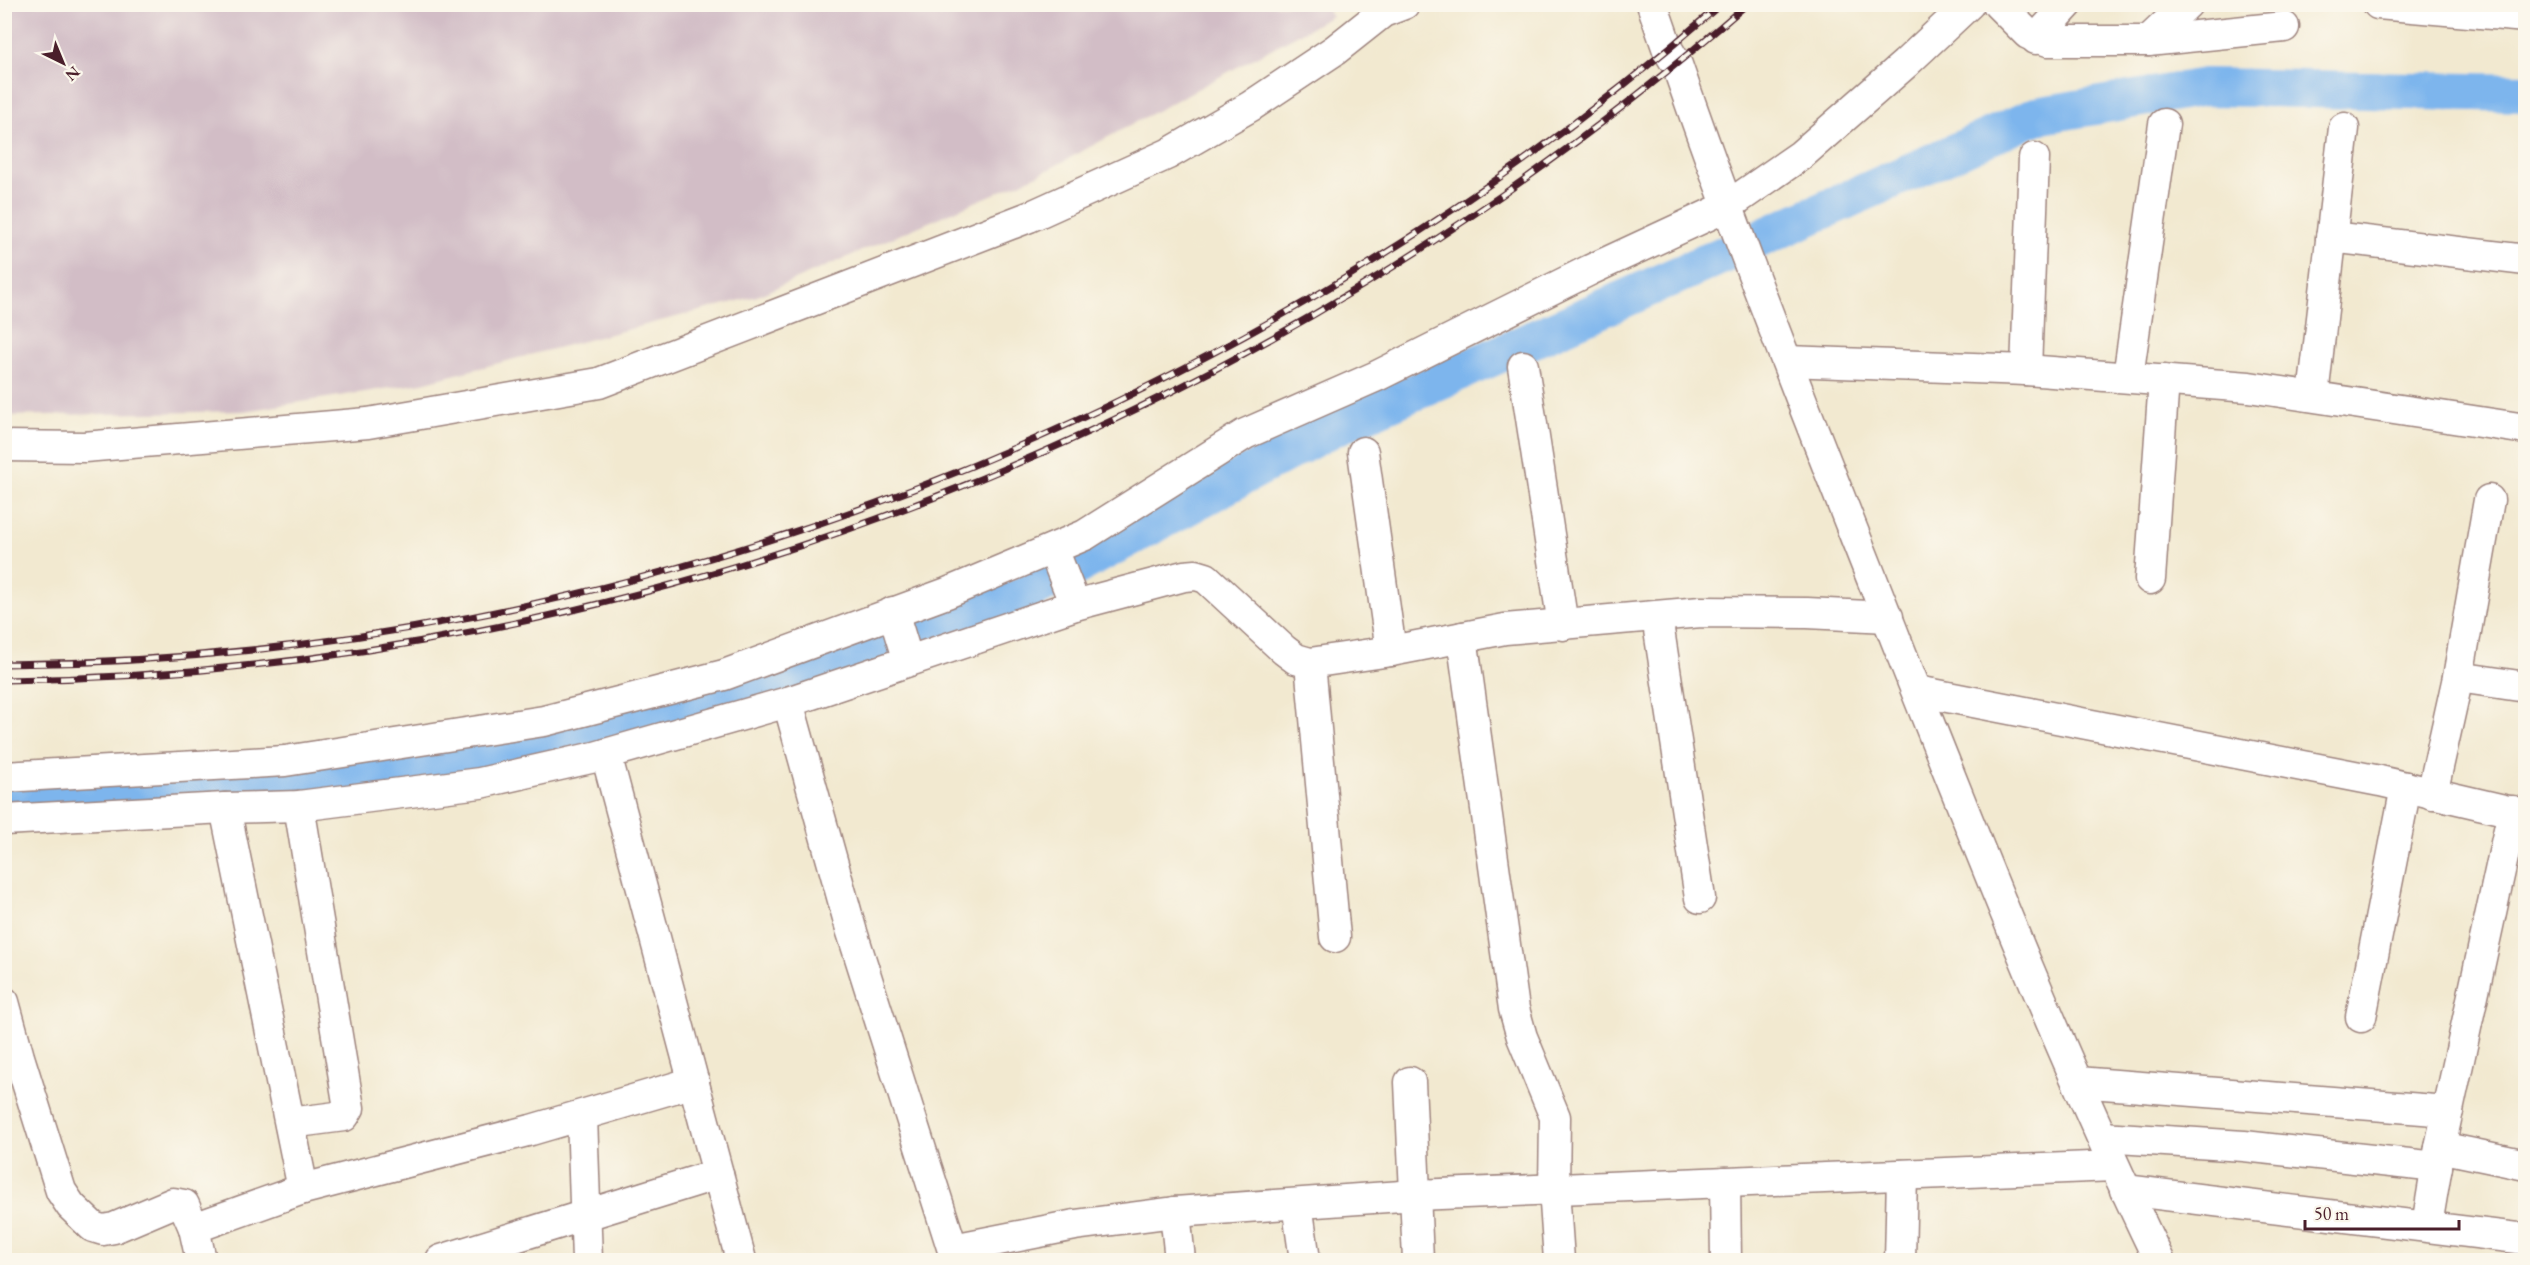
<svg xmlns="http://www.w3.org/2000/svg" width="2530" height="1265" font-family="'EB Garamond',serif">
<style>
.industrial{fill:#d2bdc6}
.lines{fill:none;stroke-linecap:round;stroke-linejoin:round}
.river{stroke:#7db5ed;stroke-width:38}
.minor-casing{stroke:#9e847e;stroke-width:33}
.minor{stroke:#fff;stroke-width:30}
.rail-casing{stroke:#4a1f2b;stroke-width:7}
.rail{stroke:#fbf7ec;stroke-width:4.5;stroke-dasharray:14;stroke-linecap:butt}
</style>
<rect width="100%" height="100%" fill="#fbf7ec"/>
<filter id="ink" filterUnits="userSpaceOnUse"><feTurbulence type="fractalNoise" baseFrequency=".0167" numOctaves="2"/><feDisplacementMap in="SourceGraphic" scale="12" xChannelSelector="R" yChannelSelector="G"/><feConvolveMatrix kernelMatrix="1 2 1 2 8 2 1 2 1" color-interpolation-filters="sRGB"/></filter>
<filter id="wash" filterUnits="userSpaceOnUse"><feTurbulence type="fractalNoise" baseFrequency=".008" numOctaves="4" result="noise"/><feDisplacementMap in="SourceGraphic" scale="24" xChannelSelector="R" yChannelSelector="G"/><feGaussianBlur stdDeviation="1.35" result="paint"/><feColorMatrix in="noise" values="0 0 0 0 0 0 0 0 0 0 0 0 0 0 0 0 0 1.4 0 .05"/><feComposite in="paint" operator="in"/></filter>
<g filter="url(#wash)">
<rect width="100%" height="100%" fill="#f2e9d0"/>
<!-- industrial -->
<polygon class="industrial" points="1324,5 1332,16 1040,174 757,296 422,383 244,411 5,416 5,5"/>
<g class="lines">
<!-- river -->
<polyline class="river" points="4,794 183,785 374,771 527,747 744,693 1016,599 1331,429 2036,116 2205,87 2526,93"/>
</g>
</g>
<g filter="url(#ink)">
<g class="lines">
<!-- minor casing -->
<g class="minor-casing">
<g id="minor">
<path d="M1652,4L1668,50L1677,65C1744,259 1821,449 1896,640C1979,849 2061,1058 2159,1260"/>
<polyline points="1998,4 2028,34 2048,41 2148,41 2284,27"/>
<polyline points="2378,4 2526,17"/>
<polyline points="2036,39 2068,4"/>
<polyline points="2148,41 2187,4"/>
<polyline points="2331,237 2526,260"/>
<polyline points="1787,361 2026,370 2249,387 2526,429"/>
<polyline points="1523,366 1563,625"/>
<polyline points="2026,370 2034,158"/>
<polyline points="2128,377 2164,124"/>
<polyline points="2313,396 2344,128"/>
<polyline points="4,446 84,447 368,423 599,383 1029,217 1168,154 1251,106 1335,50 1383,12 1404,4"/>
<polyline points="1363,452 1391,651"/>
<polyline points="1053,549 1075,605"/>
<polyline points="2150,579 2164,380"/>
<polyline points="893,612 908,661"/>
<polyline points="1657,617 1700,898"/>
<polyline points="1462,637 1514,1009 1522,1037 1555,1117 1554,1189 1559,1260"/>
<polyline points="1310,663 1335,937"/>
<polyline points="2458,677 2526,687"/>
<polyline points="1917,691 2380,781 2526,815"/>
<polyline points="788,702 851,929 956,1260"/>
<polyline points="606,754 741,1260"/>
<polyline points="4,777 285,761 544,721 724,675 947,593 1085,535 1245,434 1377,376 1590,270 1726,207 1801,155 1905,64 1969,4"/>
<polyline points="2432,794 2458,677 2489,500"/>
<polyline points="225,808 303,1189"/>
<polyline points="4,820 225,808 299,806 480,783 595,757 788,702 1075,605 1184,576 1196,575 1206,578 1284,650 1296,659 1310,663 1391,651 1505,629 1701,612 1807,613 1888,617"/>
<polyline points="4,1002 19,1057 61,1191 71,1206 93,1227 103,1230 114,1228 173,1203 184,1205 194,1228 201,1260"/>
<polyline points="2361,1017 2406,787"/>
<polyline points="1410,1082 1418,1260"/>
<polyline points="2078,1082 2448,1111"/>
<polyline points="582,1116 587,1260"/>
<polyline points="290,1123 344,1116 349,1108 299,806"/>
<polyline points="2102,1137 2244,1146 2437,1167"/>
<polyline points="2440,1147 2526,1165"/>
<polyline points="1725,1182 1726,1260"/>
<polyline points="2125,1190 2526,1239"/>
<polyline points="1297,1204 1305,1260"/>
<polyline points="1175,1212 1180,1260"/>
<polyline points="2427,1225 2440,1147 2513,811"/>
<polyline points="194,1228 303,1189 531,1130 694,1082"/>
<polyline points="953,1249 1075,1225 1175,1212 1416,1195 2114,1166"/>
<polyline points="441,1260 718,1174"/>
<polyline points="1900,1260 1902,1175"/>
</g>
</g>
<!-- minor -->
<use href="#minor" class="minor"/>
<!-- rail casing -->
<g class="rail-casing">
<g id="rail">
<path d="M4,664C628,661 1253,413 1721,4"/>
<path d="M4,680C644,673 1267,424 1747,4"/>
</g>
</g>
<!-- rail -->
<use href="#rail" class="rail"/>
</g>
</g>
<!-- margin -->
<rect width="2530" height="1265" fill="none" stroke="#fbf7ec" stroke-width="24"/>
<!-- north arrow -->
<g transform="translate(63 63) rotate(137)" stroke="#fbf7ec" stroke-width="4.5" paint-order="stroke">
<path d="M0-4.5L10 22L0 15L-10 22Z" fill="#4a1f2b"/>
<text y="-9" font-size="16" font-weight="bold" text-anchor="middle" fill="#4a1f2b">N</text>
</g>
<!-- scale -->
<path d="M2305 1220v9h154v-9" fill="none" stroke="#4a1f2b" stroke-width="3"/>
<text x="2314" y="1220" font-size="18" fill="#4a1f2b" stroke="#fbf7ec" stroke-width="4.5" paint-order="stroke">50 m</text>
</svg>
